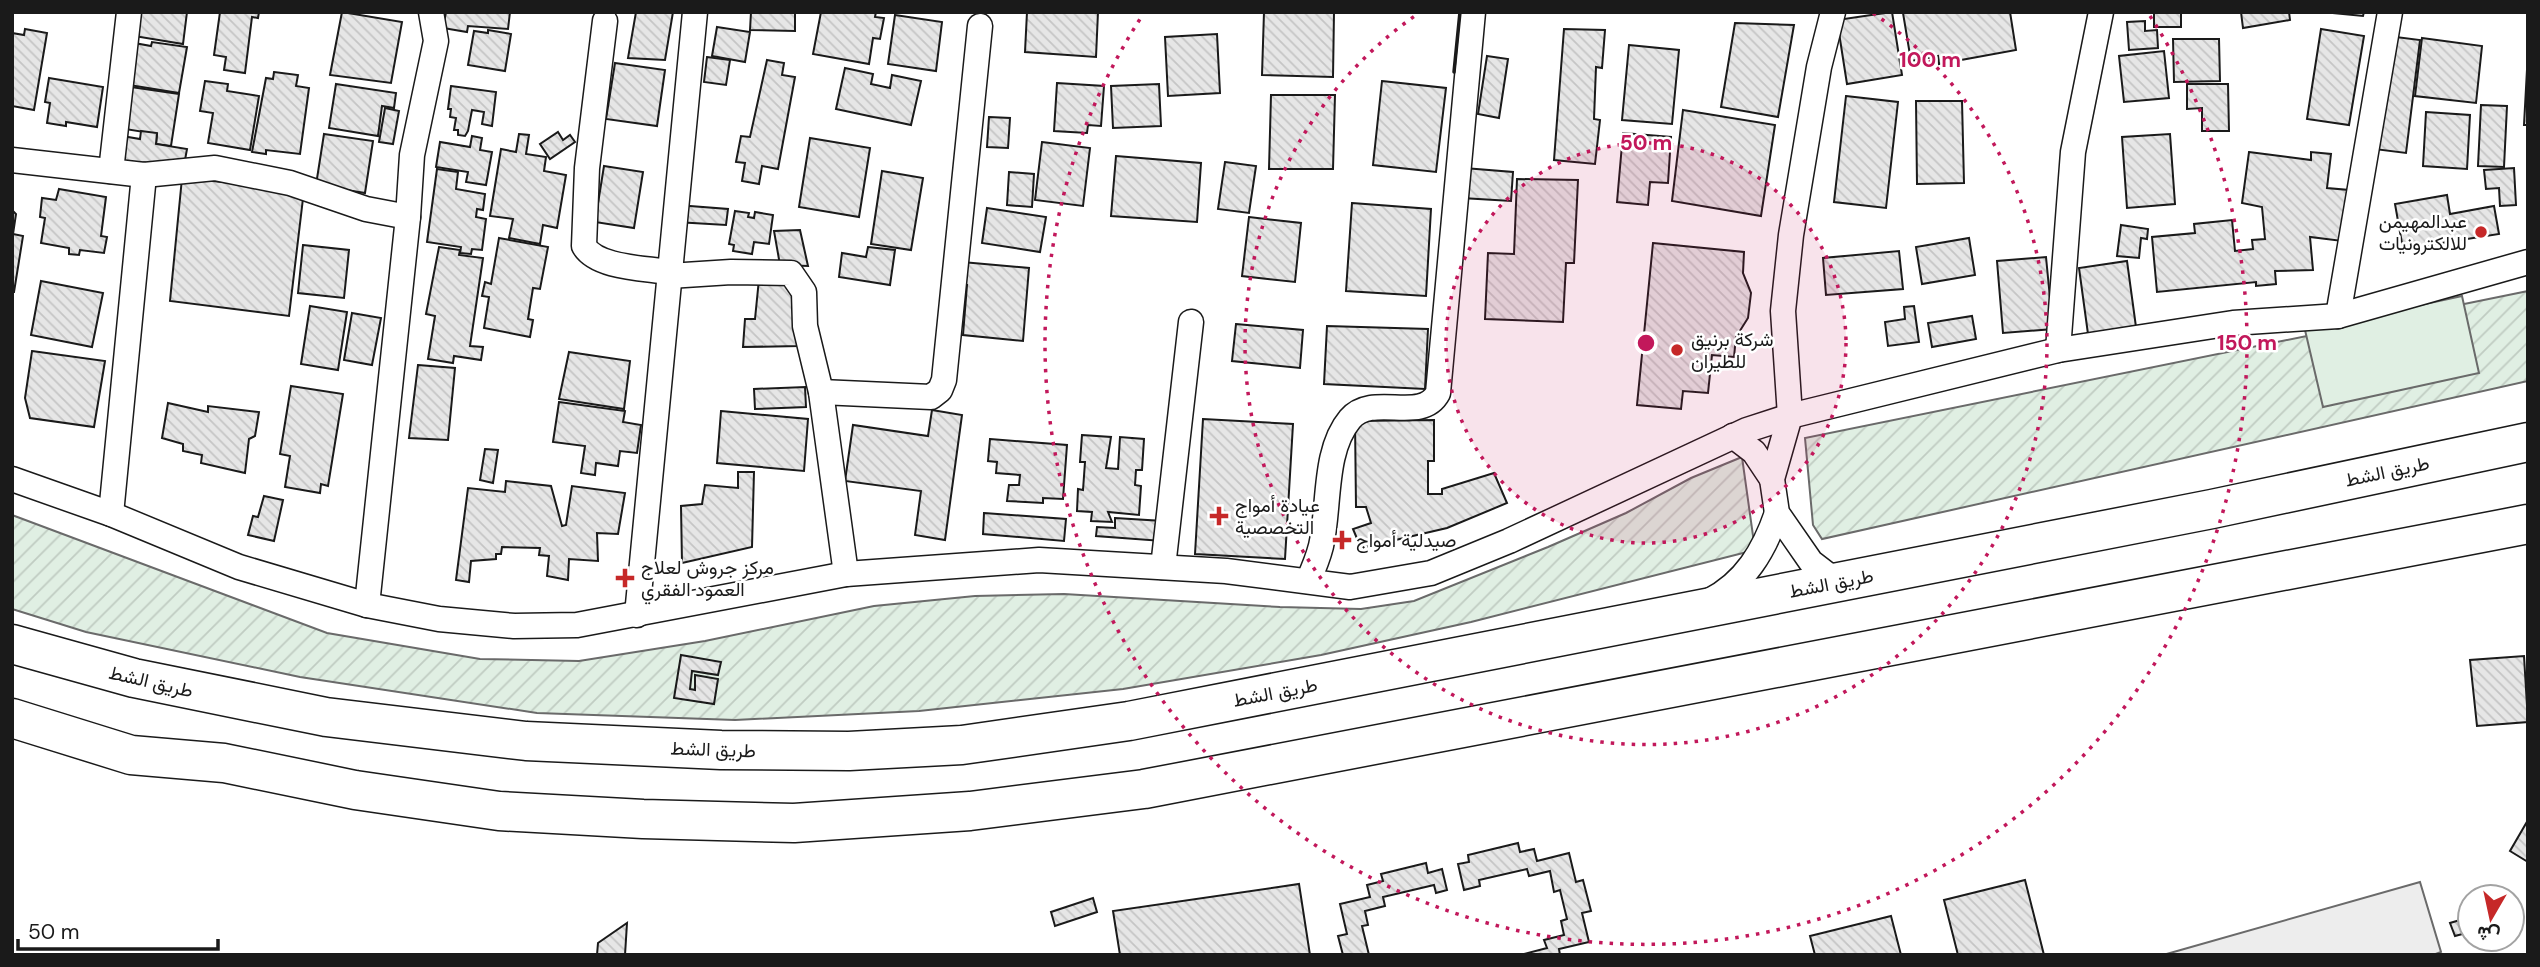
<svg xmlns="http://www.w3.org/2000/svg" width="2540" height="967" font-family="'DM Sans',Vazirmatn,sans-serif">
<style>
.garden{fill:url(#garden-furrows);stroke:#6a6a6a;stroke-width:2}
.pitch{fill:#e0efe3;stroke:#6a6a6a;stroke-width:2}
.parking{fill:#ededed;stroke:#6a6a6a;stroke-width:2}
.building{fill:url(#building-back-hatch);stroke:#1a1a1a;stroke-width:2}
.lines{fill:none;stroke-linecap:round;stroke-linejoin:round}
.minor-casing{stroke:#1a1a1a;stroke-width:27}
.trunk-casing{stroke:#1a1a1a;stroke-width:41}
.minor{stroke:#fff;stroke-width:24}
.trunk{stroke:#fff;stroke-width:38}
.wall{stroke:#1a1a1a;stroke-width:3.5}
.ring{fill:none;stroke:#c2185b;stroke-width:3.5;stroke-dasharray:3.5 7}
.poi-dot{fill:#c62828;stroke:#fff;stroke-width:2.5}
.labels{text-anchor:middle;stroke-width:5;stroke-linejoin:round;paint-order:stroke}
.poi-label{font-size:19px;fill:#1a1a1a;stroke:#fff;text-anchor:start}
.street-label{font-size:19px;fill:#1a1a1a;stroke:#fff}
.centre{fill:#c2185b;stroke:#fff;stroke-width:3.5}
.ring-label{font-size:21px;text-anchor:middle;font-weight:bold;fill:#c2185b;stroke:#fff;stroke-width:5;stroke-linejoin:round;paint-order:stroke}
</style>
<defs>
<pattern id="garden-furrows" width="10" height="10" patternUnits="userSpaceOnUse" patternTransform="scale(1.75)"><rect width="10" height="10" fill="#e0efe3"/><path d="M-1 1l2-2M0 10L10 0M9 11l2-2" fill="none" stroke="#c0ccc2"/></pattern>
<pattern id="building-back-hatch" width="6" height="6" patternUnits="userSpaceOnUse" patternTransform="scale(1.75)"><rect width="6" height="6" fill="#e6e6e6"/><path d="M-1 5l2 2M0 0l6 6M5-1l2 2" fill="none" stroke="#c5c5c5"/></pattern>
</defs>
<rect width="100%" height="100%" fill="#fff"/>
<!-- garden -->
<g class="garden">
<polygon points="2528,291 2528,381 1822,539 1813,525 1805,438"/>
<polygon points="1742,457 1755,550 1471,622 1321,655 1123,689 919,711 735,720 537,713 300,677 86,632 12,609 12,515 327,633 480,659 579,661 705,641 874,606 975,596 1064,594 1280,607 1361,609 1414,601 1548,547 1626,513 1691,478"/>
</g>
<!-- pitch -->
<polygon class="pitch" points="2462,296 2479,373 2323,407 2305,330"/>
<!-- parking -->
<polygon class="parking" points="2420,882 2441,952 2433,955 2163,955"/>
<!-- building -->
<g class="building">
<polygon points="131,12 187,12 183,44 128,35"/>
<polygon points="220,12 259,12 258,18 252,17 245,73 224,70 226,57 214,55"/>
<polygon points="342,12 402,22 391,83 330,75"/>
<polygon points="446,12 510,12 508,29 468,26 467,32 443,28"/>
<polygon points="636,12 673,12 665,60 628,58"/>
<polygon points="751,12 795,12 795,31 750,30"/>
<polygon points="821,12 876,12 875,17 884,18 880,39 873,38 869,64 813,54"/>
<polygon points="1027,12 1098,12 1096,57 1025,52"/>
<polygon points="1264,12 1334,12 1333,77 1262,75"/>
<polygon points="1892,12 1902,75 1847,84 1837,20"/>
<polygon points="2010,12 2016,50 1939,64 1938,56 1911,61 1903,13"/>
<rect x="2154" y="12" width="27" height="15"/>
<polygon points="2241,12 2289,12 2290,20 2243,28"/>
<polygon points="2322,12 2364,12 2363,16"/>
<polygon points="895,15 942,22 936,71 888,64"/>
<polygon points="2145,21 2145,31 2157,30 2158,48 2129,50 2127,22"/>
<polygon points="1735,23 1794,25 1778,117 1721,107"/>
<polygon points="717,27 750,32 745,62 712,56"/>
<polygon points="25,29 47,33 34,110 12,106 12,33 24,35"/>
<polygon points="1564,29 1605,30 1602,68 1596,67 1594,119 1600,120 1595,164 1554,160"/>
<polygon points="2321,29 2364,36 2349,125 2307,119"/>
<polygon points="488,30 511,34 505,71 468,65 474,31 488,33"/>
<polygon points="1217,34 1220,93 1168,96 1165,37"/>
<polygon points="2388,36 2420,40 2406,153 2374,149"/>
<polygon points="2422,38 2482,46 2476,103 2415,96"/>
<polygon points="2173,39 2219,39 2220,81 2174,82"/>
<polygon points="129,42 151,46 152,42 187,47 179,93 123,84"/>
<polygon points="1629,45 1679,50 1672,124 1622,120"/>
<polygon points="2164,51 2169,98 2124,102 2119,56"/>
<polygon points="2528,51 2528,125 2524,125"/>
<polygon points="1487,56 1508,59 1499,118 1478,114"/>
<polygon points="707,57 730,60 726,85 704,82"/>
<polygon points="767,60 784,63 782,75 795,77 778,169 762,166 759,184 742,181 745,163 736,162 741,136 750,137"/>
<polygon points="615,63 665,70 657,126 606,119"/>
<polygon points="845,68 873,74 871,84 890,88 892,75 921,81 911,125 836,109"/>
<polygon points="274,72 298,75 296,86 309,88 300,154 266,150 266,154 252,152 266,78 273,79"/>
<polygon points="49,78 103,87 97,127 66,122 66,126 47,123 50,103 45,102"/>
<polygon points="205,81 228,84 227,91 259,96 250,150 208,143 213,113 200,111"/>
<polygon points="1382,81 1446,88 1436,172 1373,165"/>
<polygon points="1057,83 1104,86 1101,126 1088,125 1087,133 1054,131"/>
<polygon points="336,84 396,93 394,108 382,106 378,136 329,128"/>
<polygon points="1159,84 1161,126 1113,128 1111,86"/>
<polygon points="2187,84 2228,84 2229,131 2202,131 2202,108 2187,109"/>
<polygon points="451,86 496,92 492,126 482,124 484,112 472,110 468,131 465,136 458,135 458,130 454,130 456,118 450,117 451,109 448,109"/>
<polygon points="131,87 179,94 171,146 156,144 157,134 125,129"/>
<polygon points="1271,95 1335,95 1333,169 1269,169"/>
<polygon points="1846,96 1898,102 1886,208 1834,202"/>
<polygon points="1916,101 1962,101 1964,183 1917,184"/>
<polygon points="2481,105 2507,106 2504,167 2478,166"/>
<polygon points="385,108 399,111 393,144 379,142"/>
<polygon points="1683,110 1775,125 1761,216 1672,201"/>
<polygon points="2426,112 2470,115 2467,169 2423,166"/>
<polygon points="989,117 1010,118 1008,148 987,147"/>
<polygon points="141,131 157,133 156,144 187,149 183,171 119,162 122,136 140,139"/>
<polygon points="558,132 563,140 570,135 575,142 550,159 540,144"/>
<polygon points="1623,133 1671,137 1668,183 1650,182 1648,205 1617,202"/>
<polygon points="324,134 373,141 365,193 316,185"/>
<polygon points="519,134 529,135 526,154 546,157 544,171 566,175 557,228 543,225 540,244 509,238 513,219 490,216 501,149 516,152"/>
<polygon points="2170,134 2175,204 2127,208 2122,137"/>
<polygon points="472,136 482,138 480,150 492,152 486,185 466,182 468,172 436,167 440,142 470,147"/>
<polygon points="810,138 870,148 859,217 799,207"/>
<polygon points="1042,142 1090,148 1083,206 1035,200"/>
<polygon points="2249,152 2311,160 2311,152 2331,154 2327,188 2349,190 2342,241 2310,237 2313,270 2275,271 2276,284 2256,286 2256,282 2157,292 2152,237 2195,233 2194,224 2232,220 2235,251 2253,249 2252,240 2265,239 2262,207 2242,203"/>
<polygon points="1116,156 1201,163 1197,222 1111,216"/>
<polygon points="1225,162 1256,166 1249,213 1218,209"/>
<polygon points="604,166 643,172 634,228 595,222"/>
<polygon points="1464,168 1513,172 1511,201 1462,198"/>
<polygon points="2514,168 2516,205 2500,206 2499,188 2486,189 2484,170"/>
<polygon points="437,169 458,172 456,189 485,194 483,210 477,209 476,217 486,219 482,250 472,249 471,254 460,253 461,247 427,242"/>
<polygon points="882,171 923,178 911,250 871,244"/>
<polygon points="1009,172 1034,174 1032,207 1007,205"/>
<polygon points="182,178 304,190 289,316 170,301"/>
<polygon points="1517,179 1578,180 1574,263 1566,263 1563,322 1485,319 1488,253 1514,254"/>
<polygon points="59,189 106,197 101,236 107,237 104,253 80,250 79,255 69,254 69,248 41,243 45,218 40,217 42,198 56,200"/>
<polygon points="2447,195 2450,214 2494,206 2499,234 2403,249 2395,204"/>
<polygon points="1352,203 1431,209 1426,296 1346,291"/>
<polygon points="677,205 728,209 726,225 676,222"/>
<polygon points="987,208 1046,217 1040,252 982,243"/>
<polygon points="12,210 16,214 13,234 23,236 14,292 12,292"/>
<polygon points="735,211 749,213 748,217 754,218 755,212 773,215 769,244 754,242 752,254 733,251 734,245 729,244"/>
<polygon points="1249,217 1301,223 1295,282 1242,276"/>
<polygon points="2121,225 2148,229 2147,239 2141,238 2139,258 2117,256"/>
<polygon points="800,230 808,266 780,265 774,231"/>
<polygon points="499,238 548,247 540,289 533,288 528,319 533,320 530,337 484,328 489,297 482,296 485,282 491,284"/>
<polygon points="1969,238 1975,275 1922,284 1916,247"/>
<polygon points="1653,243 1744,252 1743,273 1751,293 1748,318 1736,337 1734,357 1712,355 1708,393 1683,391 1681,409 1637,405"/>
<polygon points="303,245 349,250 344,298 298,293"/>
<polygon points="439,247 460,250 459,255 483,258 470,346 483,347 481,360 454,356 453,363 428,359 435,316 426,314"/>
<polygon points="868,247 895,250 890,285 839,277 842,253 866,257"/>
<polygon points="1899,251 1903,289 1826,295 1823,258"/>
<polygon points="2046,257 2053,329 2003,333 1997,261"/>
<polygon points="2127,261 2136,327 2088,334 2079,268"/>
<polygon points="962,262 1029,268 1023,341 963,335 967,285 960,285"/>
<polygon points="791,278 799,346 743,347 745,319 755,319 759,279"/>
<polygon points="41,281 103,293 92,347 31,335"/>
<polygon points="310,306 347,312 338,370 301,364"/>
<polygon points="1914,306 1919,342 1888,346 1885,322 1905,319 1904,307"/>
<polygon points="352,313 381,318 372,365 344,360"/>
<polygon points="1972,316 1976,339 1932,347 1928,323"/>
<polygon points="1236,324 1303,330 1300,368 1232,361"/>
<polygon points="1327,326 1428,329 1425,389 1324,384"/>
<polygon points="32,351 105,361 94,427 30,418 25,398"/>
<polygon points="569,352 630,361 624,409 559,399"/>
<polygon points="418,365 455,368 448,440 409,438"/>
<polygon points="291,386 343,394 328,486 321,484 320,493 285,487 290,456 280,454"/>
<polygon points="805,387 806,407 755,409 754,389"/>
<polygon points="559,402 625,411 623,422 641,425 637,453 620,451 618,466 596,463 595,475 581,473 585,446 553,442"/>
<polygon points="168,403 208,412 208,406 259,412 255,436 249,439 245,473 201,463 202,455 183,451 183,444 162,438"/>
<polygon points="932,410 962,415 945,540 915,535 921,491 845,481 853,425 928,436"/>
<polygon points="721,411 808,419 804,471 717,463"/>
<polygon points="1203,419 1293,424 1285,559 1195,554"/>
<polygon points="1434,420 1434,461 1428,461 1428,494 1442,494 1442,489 1494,473 1507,503 1447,528 1361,548 1353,529 1371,523 1366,507 1356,507 1355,421"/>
<polygon points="1082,435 1111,437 1106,468 1118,469 1120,437 1144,439 1142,470 1136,470 1135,485 1141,486 1139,515 1108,512 1112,522 1091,521 1092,512 1077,511 1078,489 1083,490 1085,462 1080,462"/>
<polygon points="990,439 1067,445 1063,499 1043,498 1043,503 1007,501 1009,485 1019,485 1020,475 996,473 997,462 988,461"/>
<polygon points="485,449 498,450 493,483 480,480"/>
<polygon points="738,472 754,472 752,547 682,563 681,506 702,504 705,485 738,488"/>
<polygon points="506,481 551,486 562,526 566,525 572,486 625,493 618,534 597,533 598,561 569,559 568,580 547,576 549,556 539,555 540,548 502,547 501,554 496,554 496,559 471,561 469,582 456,580 468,488 505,492"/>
<polygon points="264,496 283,500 274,541 248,535 253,516 258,517"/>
<polygon points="984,513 1066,519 1064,541 983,534"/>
<polygon points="1115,518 1163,521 1162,541 1096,536 1097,527 1115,528"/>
<polygon points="681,655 721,662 718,675 692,671 690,689 695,690 695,675 718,679 714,704 674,698"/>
<polygon points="2524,656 2528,722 2477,726 2470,660"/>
<polygon points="2528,820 2528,862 2510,851"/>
<polygon points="1518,843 1520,852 1534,849 1537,861 1569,853 1576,882 1583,880 1591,911 1582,913 1589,942 1559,949 1560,955 1520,955 1547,948 1544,940 1564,935 1561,921 1567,919 1560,890 1554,892 1550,871 1529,876 1527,869 1479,880 1480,886 1464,890 1458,864 1469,862 1468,855"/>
<polygon points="1426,863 1428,873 1442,869 1447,890 1436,893 1434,885 1383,897 1385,906 1365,911 1368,925 1362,926 1369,955 1343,955 1338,936 1347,934 1340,904 1370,897 1367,885 1383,881 1381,874"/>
<polygon points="2025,880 2044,955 1958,955 1944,900"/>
<polygon points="1299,884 1310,955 1120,955 1113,911"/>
<polygon points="1093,898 1097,912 1055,926 1051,912"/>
<polygon points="1891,916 1901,955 1815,955 1810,936"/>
<polygon points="2470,917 2470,932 2455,936 2450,923"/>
<polygon points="627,923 625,955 597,955 598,943"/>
</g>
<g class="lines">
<!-- minor casing -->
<g class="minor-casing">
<g id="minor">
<polyline points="1833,12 1819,67 1791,235 1783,311 1790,416 1772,479 1777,513 1811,562 1837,582"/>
<path d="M605,21L587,168L584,246C597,268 645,268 668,272"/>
<polyline points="12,160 144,175 215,168 290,183 366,209 408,217 367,605"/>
<polyline points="111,171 129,12"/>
<polyline points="408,217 412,155 436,41 431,12"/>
<polyline points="669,276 731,272 791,273 804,292 805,326 821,392 846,574"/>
<polyline points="2338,316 2390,12"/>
<polyline points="2058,350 2073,152 2101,12"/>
<polyline points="821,392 931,397 940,390 944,380 980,26"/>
<polyline points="1733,436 1754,452 1772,479"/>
<polyline points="12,479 111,514 239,567 367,605 439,619 514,626 577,625 846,574 1039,560 1226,571 1350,587 1431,573 1509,541 1747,430 1790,416 2058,350 2233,323 2338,316 2528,262"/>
<polyline points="111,514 144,175"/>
<polyline points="1163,567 1191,322"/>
<path d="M1308,581C1313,570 1318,558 1321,546C1330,507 1323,451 1350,419C1373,392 1421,424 1438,393L1473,12"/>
<path d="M1709,601C1745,583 1764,551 1777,513"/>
<polyline points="637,615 695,12"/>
</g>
</g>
<!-- trunk casing -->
<g class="trunk-casing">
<g id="trunk">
<polyline points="12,644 134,678 326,717 526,741 721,750 849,751 962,745 1129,721 2212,509 2528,442"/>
<polyline points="12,718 131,755 224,763 355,790 499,811 643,819 794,823 970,811 1144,789 2528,524"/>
</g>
</g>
<!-- minor -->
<use href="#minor" class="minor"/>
<!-- trunk -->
<use href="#trunk" class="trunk"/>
<!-- wall -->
<polyline class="wall" points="1454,72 1460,12"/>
</g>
<!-- distance rings -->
<circle cx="1646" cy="343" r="200" fill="#c2185b" fill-opacity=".12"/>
<g class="ring">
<circle cx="1646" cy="343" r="200"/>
<path d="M1873 13A401 401 0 1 1 1419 13"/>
<path d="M2150 16A601 601 0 1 1 1142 16"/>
</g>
<!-- markers -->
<g class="poi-dot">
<circle cx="2481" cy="232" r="7"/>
<circle cx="1677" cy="350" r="7"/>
<path d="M1215.5 505.5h7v7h7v7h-7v7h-7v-7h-7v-7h7z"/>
<path d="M1338.5 529.5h7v7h7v7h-7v7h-7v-7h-7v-7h7z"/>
<path d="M621.5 567.5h7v7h7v7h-7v7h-7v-7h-7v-7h7z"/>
</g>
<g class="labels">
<!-- poi labels -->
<g class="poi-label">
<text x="2467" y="228" text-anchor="end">عبدالمهيمن<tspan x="2467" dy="22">للالكترونيات</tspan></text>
<text x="1691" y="346">شركة برنيق<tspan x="1691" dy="22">للطيران</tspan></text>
<text x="1235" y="512">عيادة أمواج<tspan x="1235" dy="22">التخصصية</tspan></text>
<text x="1356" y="547">صيدلية أمواج</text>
<text x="641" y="574">مركز جروش لعلاج<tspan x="641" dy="22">العمود الفقري</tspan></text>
</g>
<!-- street labels -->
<g class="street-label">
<text transform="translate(2387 471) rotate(-12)" y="7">طريق الشط</text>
<text transform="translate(1831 583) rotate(-11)" y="7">طريق الشط</text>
<text transform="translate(151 681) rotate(13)" y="7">طريق الشط</text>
<text transform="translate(1275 692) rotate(-11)" y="7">طريق الشط</text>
<text transform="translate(713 749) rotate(2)" y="7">طريق الشط</text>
</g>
</g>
<circle cx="1646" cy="343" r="10" class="centre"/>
<g class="ring-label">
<text x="1930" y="67">100 m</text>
<text x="1646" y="150">50 m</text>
<text x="2247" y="350">150 m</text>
</g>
<!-- border -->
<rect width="2540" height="967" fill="none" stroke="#1a1a1a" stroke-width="28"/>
<!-- north arrow -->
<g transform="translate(2491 918) rotate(189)"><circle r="33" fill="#ffffff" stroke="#a3a3a3" stroke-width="2"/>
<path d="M0-5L12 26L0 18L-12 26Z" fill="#c62828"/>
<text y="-10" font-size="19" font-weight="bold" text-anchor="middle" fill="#1a1a1a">ش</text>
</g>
<!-- scale -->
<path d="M18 939v10h200v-10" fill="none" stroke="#1a1a1a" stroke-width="3.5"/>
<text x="28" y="939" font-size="21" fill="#1a1a1a" stroke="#ffffff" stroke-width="5" paint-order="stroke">50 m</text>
</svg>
